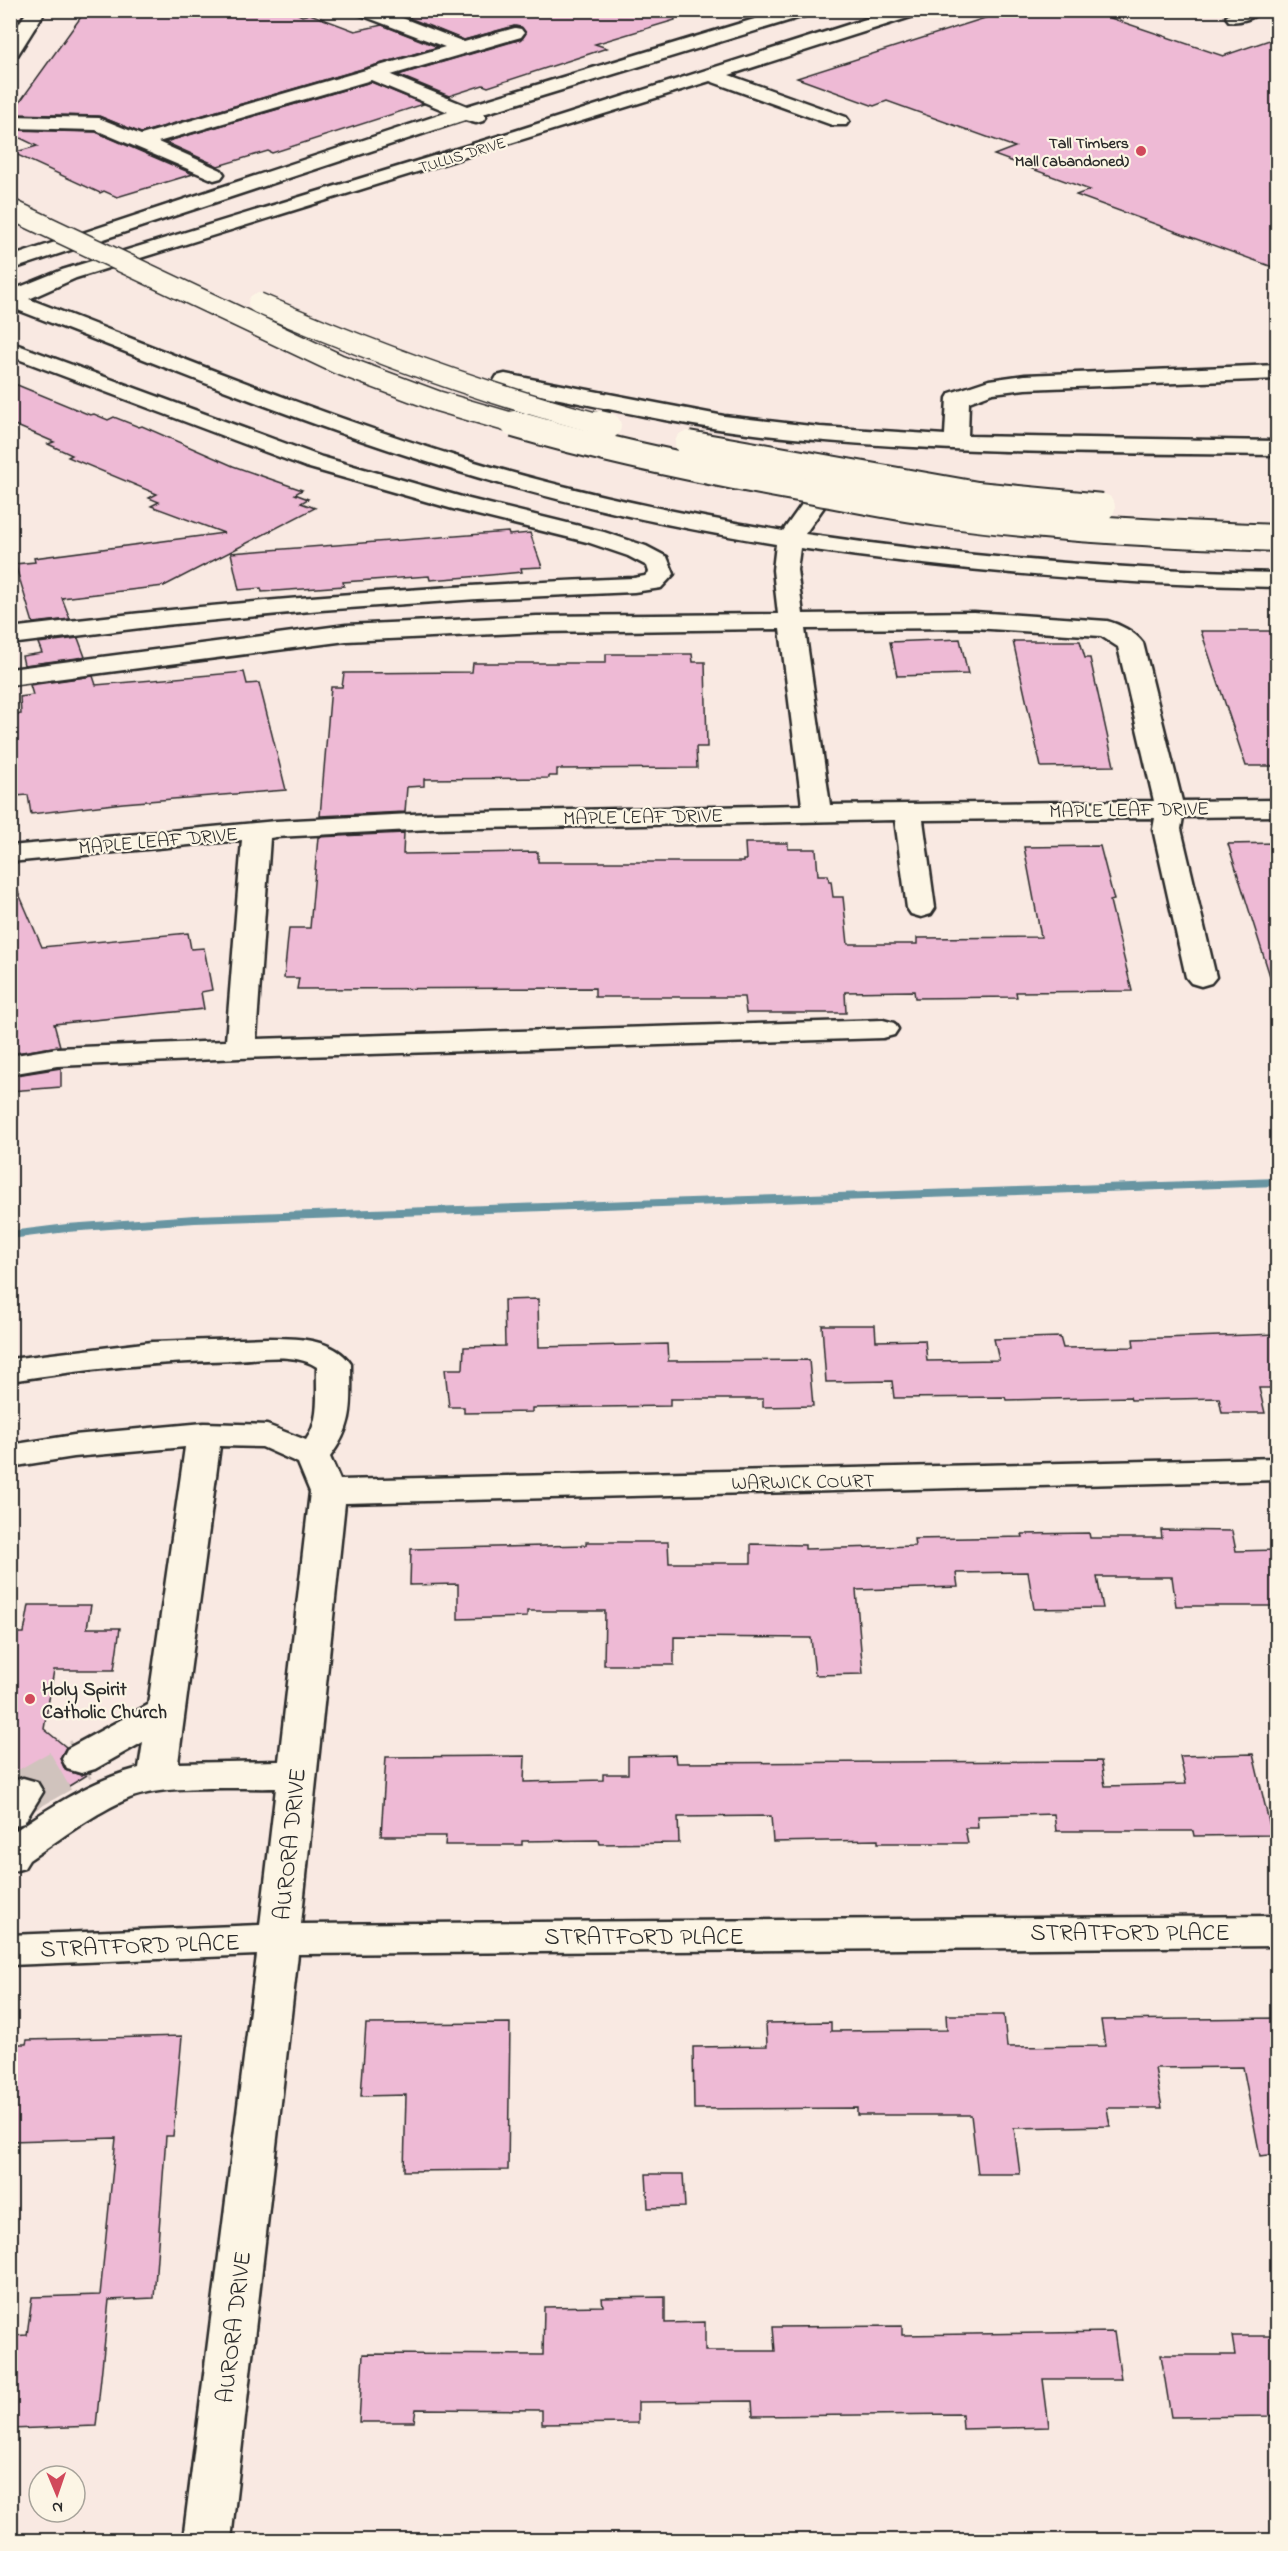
<svg xmlns="http://www.w3.org/2000/svg" width="1288" height="2551" font-family="'Indie Flower',sans-serif">
<style>
.lines{fill:none;stroke-linecap:round;stroke-linejoin:round}
.stream{fill:#6895a2;fill-rule:evenodd}
.building{fill:#eebad5;stroke:#2b2b2b;stroke-width:1.5}
.minor-tunnel{stroke:#d0c3bd;stroke-width:43;stroke-dasharray:43 21;stroke-linecap:butt}
.minor-casing{stroke:#2b2b2b;stroke-width:5}
.minor{fill:#fcf5e5;fill-rule:evenodd}
.major-bridge-far1-casing{stroke:#2b2b2b;stroke-width:23;stroke-linecap:butt}
.major-bridge-casing{stroke:#2b2b2b;stroke-width:30;stroke-linecap:butt}
.major-bridge-far1{stroke:#fcf5e5;stroke-width:20}
.major-bridge{stroke:#fcf5e5;stroke-width:26}
.poi-dot{fill:#d1495b;stroke:#fcf5e5;stroke-width:2}
.labels{text-anchor:middle;stroke-width:4.5;stroke-linejoin:round;paint-order:stroke}
.far-poi-label{font-size:16px;font-weight:bold;fill:#2b2b2b;stroke:#fcf5e5;text-anchor:end}
.far-street-label{font-size:16px;fill:#2b2b2b;stroke:#fcf5e5}
.street-label{font-size:20px;fill:#2b2b2b;stroke:#fcf5e5}
.poi-label{font-size:20px;font-weight:bold;fill:#2b2b2b;stroke:#fcf5e5;text-anchor:start}
.near-street-label{font-size:24px;fill:#2b2b2b;stroke:#fcf5e5}
</style>
<rect width="100%" height="100%" fill="#f9e9e2"/>
<filter id="ink" filterUnits="userSpaceOnUse"><feTurbulence type="fractalNoise" baseFrequency=".0167" numOctaves="2"/><feDisplacementMap in="SourceGraphic" scale="12" xChannelSelector="R" yChannelSelector="G"/><feConvolveMatrix kernelMatrix="1 2 1 2 8 2 1 2 1" color-interpolation-filters="sRGB"/></filter>
<g filter="url(#ink)">
<g class="lines">
<!-- stream -->
<polygon class="stream" points="1278,1178 1278,1186 195,1223 67,1232 10,1239 10,1231 67,1224 195,1215"/>
</g>
<!-- building -->
<g class="building">
<polygon points="86,10 290,10 302,16 310,14 355,31 382,25 438,47 141,133 99,116 11,114"/>
<polygon points="428,10 674,10 675,20 595,44 607,48 589,54 488,87 483,85 449,96 398,75 522,39 526,33 521,27 514,26 464,40 407,17"/>
<polygon points="1010,10 1087,10 1223,56 1278,37 1278,269 1076,195 1090,190 994,155 1015,147 887,101 874,106 797,78"/>
<polygon points="371,82 424,104 272,153 268,151 218,166 165,142"/>
<polygon points="10,130 96,132 193,174 117,197 104,191 100,193 13,153 37,146 10,133"/>
<polygon points="10,382 90,415 94,414 108,420 114,417 139,427 142,426 233,466 302,490 295,494 308,499 301,503 315,508 164,586 62,598 70,619 33,623 15,564 35,562 34,558 224,533 151,506 159,502 149,498 157,494 68,457 72,455 48,444 54,442 10,423"/>
<polygon points="508,532 509,535 530,533 542,567 521,568 522,572 469,577 430,580 429,576 343,582 344,586 262,592 261,588 239,590 231,553"/>
<polygon points="1201,631 1270,631 1278,652 1278,766 1246,766"/>
<polygon points="78,638 85,657 24,665 22,656 42,653 38,643"/>
<polygon points="960,639 968,674 897,676 890,642"/>
<polygon points="1013,641 1080,641 1085,658 1090,658 1114,766 1041,767"/>
<polygon points="606,654 692,654 693,662 705,662 707,747 696,747 697,768 557,769 557,776 549,776 549,778 424,779 424,786 407,787 405,812 320,816 331,687 342,687 344,673 472,672 473,663 606,663"/>
<polygon points="244,672 247,684 259,683 286,790 123,803 31,814 28,795 16,796 10,715 21,714 20,697 33,695 30,685 93,676 96,685"/>
<polygon points="404,833 403,854 538,852 538,862 743,862 743,860 746,860 745,843 788,843 788,849 816,849 818,875 828,875 829,881 831,881 833,897 843,897 848,944 917,944 917,938 1041,937 1024,847 1100,846 1114,900 1110,901 1132,991 1016,992 1017,997 915,998 914,991 845,992 846,1013 746,1013 744,997 595,997 595,988 297,989 299,978 284,978 289,928 310,928 318,837"/>
<polygon points="1278,843 1278,975 1270,976 1228,844"/>
<polygon points="10,873 42,947 188,933 191,949 204,948 212,990 201,992 204,1009 54,1024 60,1046 10,1054"/>
<polygon points="61,1068 61,1087 10,1091 10,1076"/>
<polygon points="538,1299 539,1347 667,1344 668,1361 809,1360 813,1406 763,1407 763,1399 670,1399 670,1406 532,1408 532,1412 464,1413 464,1407 449,1407 445,1369 463,1369 464,1347 505,1346 504,1300"/>
<polygon points="822,1325 875,1325 876,1341 925,1340 927,1361 999,1360 994,1339 1060,1337 1063,1348 1134,1347 1133,1339 1278,1334 1278,1388 1259,1388 1265,1413 1222,1413 1219,1398 1131,1400 1130,1397 1006,1400 1005,1397 894,1398 892,1381 826,1382"/>
<polygon points="1161,1530 1232,1531 1236,1551 1278,1550 1278,1606 1176,1606 1172,1577 1097,1577 1103,1608 1034,1609 1028,1572 956,1573 958,1587 856,1590 863,1674 815,1675 811,1638 674,1637 674,1665 604,1665 605,1611 527,1611 527,1617 458,1619 458,1584 410,1585 411,1549 586,1545 586,1542 668,1542 669,1563 751,1563 751,1544 805,1545 805,1549 915,1546 914,1539 1023,1537 1022,1534 1089,1533 1090,1538 1162,1538"/>
<polygon points="29,1605 91,1605 87,1628 120,1628 114,1670 54,1670 44,1729 66,1747 60,1758 65,1770 80,1775 92,1772 38,1805 45,1793 39,1781 24,1776 10,1779 10,1633 24,1633"/>
<polygon points="1253,1754 1272,1835 1194,1836 1193,1831 1056,1831 1054,1814 977,1816 978,1828 965,1828 968,1843 878,1843 878,1840 773,1842 771,1816 678,1817 679,1843 600,1844 599,1840 522,1841 522,1845 445,1845 446,1836 381,1836 386,1757 525,1756 524,1782 603,1780 603,1774 628,1774 628,1756 675,1755 676,1763 1101,1761 1105,1786 1186,1784 1180,1756"/>
<polygon points="946,2015 1004,2015 1007,2047 1105,2046 1101,2020 1278,2018 1278,2154 1260,2156 1243,2067 1155,2068 1162,2108 1107,2108 1110,2126 1014,2128 1020,2174 978,2174 971,2115 857,2115 857,2108 694,2109 693,2047 767,2046 766,2023 831,2022 831,2031 947,2030"/>
<polygon points="510,2023 508,2170 404,2171 406,2095 361,2096 366,2024"/>
<polygon points="182,2036 173,2136 166,2136 154,2298 109,2300 96,2426 10,2429 10,2336 27,2335 32,2297 100,2295 116,2138 10,2141 10,2044 26,2044 27,2040"/>
<polygon points="646,2174 683,2174 685,2207 648,2208"/>
<polygon points="665,2297 665,2323 705,2322 705,2351 775,2351 773,2327 902,2326 902,2335 1114,2332 1121,2379 1043,2379 1049,2427 963,2429 962,2414 753,2416 752,2401 638,2402 638,2423 542,2424 542,2410 416,2409 414,2422 359,2422 363,2354 543,2355 544,2307 603,2306 602,2298"/>
<polygon points="1232,2336 1278,2336 1278,2416 1171,2417 1161,2355 1235,2355"/>
</g>
<g class="lines">
<!-- minor-tunnel -->
<polyline class="minor-tunnel" points="23,1792 81,1759"/>
<!-- minor casing -->
<g class="minor-casing">
<g id="minor">
<polygon points="28,10 46,10 17,56 10,57 10,37"/>
<polygon points="355,10 382,10 464,42 515,28 521,29 524,33 521,37 391,75 467,106 784,10 814,10 811,14 483,114 486,117 483,121 476,123 465,120 10,270 10,257 448,112 371,80 158,142 221,170 224,174 221,178 214,180 96,130 10,128 10,116 99,118 141,135 445,47 358,14"/>
<path d="M894,10H923L920,14L729,75L846,117L849,121L846,125H832L710,81L76,278L29,299C170,353 310,411 455,456C563,489 672,513 783,531L832,462L840,460L848,462L852,467L805,534C962,557 1119,570 1278,573V587C1117,585 958,571 800,548L797,570L803,614L974,612L1107,621C1119,624 1135,632 1143,643L1182,801L1278,800V816L1183,817L1181,829L1216,977L1211,983L1201,986L1191,983L1186,977L1153,829L1155,818L923,820L935,908L931,914L921,917L911,914L907,908L895,820L431,829L276,837L270,838L256,1039L883,1020L894,1023L898,1029L894,1035L883,1038L240,1058L57,1066L10,1074V1056L57,1048L226,1041L242,840L10,862V846L276,821L431,813L802,805L780,629L537,632L346,641L10,685V669L346,625L537,616L778,614L773,570L776,544C662,526 550,500 440,466C294,421 153,362 10,307V291L62,270L515,131ZM974,628L1101,636L1118,647L1154,801L830,805L805,629Z"/>
<path d="M1235,10H1262C1255,18 1239,23 1229,21L1226,17Z"/>
<path d="M10,342L322,457L469,499L604,532L646,546L667,557L674,574L661,588L634,592L477,599L321,610L165,625L10,644V628C218,602 425,586 634,578L645,576L649,572L647,566L628,556L587,542L453,509L306,467L10,356Z"/>
<path d="M1278,365V379L1025,389L993,393L969,402L968,436L1278,441V455C1103,453 929,454 755,434C671,424 588,404 505,388L497,386L494,381L497,376L505,374L724,416L820,427L945,435L947,398L950,393L989,380L1025,375Z"/>
<path d="M267,1338C295,1338 334,1338 351,1364C351,1404 355,1423 330,1457L340,1480L1278,1458V1480L345,1503L301,1924L1278,1916V1946L298,1954L231,2540H183L257,1955L10,1965V1935L260,1925L276,1788C237,1789 165,1784 130,1798C96,1812 60,1839 29,1860L24,1868L10,1872V1834C53,1806 89,1781 139,1768L143,1742L95,1769L81,1773L67,1769L62,1759L67,1749L148,1705L185,1447L74,1457L10,1467V1445L74,1435L204,1423L267,1425L306,1440C321,1420 316,1391 317,1367C295,1352 261,1359 236,1360C160,1362 85,1369 10,1381V1359L152,1342ZM220,1446L262,1447L298,1463L310,1492L279,1761L178,1763Z"/>
<polygon points="23,1778 37,1782 43,1792 24,1823 10,1827 10,1782"/>
</g>
</g>
<!-- minor -->
<use href="#minor" class="minor"/>
<!-- major-bridge-far1 casing -->
<g class="major-bridge-far1-casing">
<g id="major-bridge-far1">
<polyline points="10,209 338,364 437,401 519,425"/>
<path d="M258,303C371,352 485,394 604,425"/>
</g>
</g>
<!-- major-bridge casing -->
<g class="major-bridge-casing">
<g id="major-bridge">
<path d="M514,424C603,450 695,469 787,486C838,495 888,506 939,513C1051,529 1165,534 1278,538"/>
<polyline points="599,424 608,426"/>
<polyline points="688,444 977,495 1102,507"/>
</g>
</g>
<!-- major-bridge-far1 -->
<use href="#major-bridge-far1" class="major-bridge-far1"/>
<!-- major-bridge -->
<use href="#major-bridge" class="major-bridge"/>
</g>
</g>
<!-- markers -->
<g class="poi-dot">
<circle cx="1141" cy="151" r="6"/>
<circle cx="30" cy="1699" r="6"/>
</g>
<g class="labels">
<!-- far-poi labels -->
<g class="far-poi-label">
<text x="1129" y="148">Tall Timbers<tspan x="1129" dy="18">Mall (abandoned)</tspan></text>
</g>
<!-- far-street labels -->
<g class="far-street-label">
<text transform="translate(462 154) rotate(-17)" y="6">TULLIS DRIVE</text>
</g>
<!-- street labels -->
<g class="street-label">
<text transform="translate(1129 809) rotate(-1)" y="7">MAPLE LEAF DRIVE</text>
<text transform="translate(643 816) rotate(-1)" y="7">MAPLE LEAF DRIVE</text>
<text transform="translate(158 840) rotate(-5)" y="7">MAPLE LEAF DRIVE</text>
<text transform="translate(803 1481) rotate(-1)" y="7">WARWICK COURT</text>
</g>
<!-- poi labels -->
<g class="poi-label">
<text x="42" y="1695">Holy Spirit<tspan x="42" dy="23">Catholic Church</tspan></text>
</g>
<!-- near-street labels -->
<g class="near-street-label">
<text transform="translate(289 1844) rotate(-84)" y="8">AURORA DRIVE</text>
<text x="1130" y="1940">STRATFORD PLACE</text>
<text x="644" y="1944">STRATFORD PLACE</text>
<text transform="translate(140 1945) rotate(-2)" y="8">STRATFORD PLACE</text>
<text transform="translate(233 2327) rotate(-83)" y="8">AURORA DRIVE</text>
</g>
</g>
<!-- margin -->
<rect width="1288" height="2551" fill="none" stroke="#fcf5e5" stroke-width="36"/>
<rect x="18" y="18" width="1252" height="2515" fill="none" stroke="#2b2b2b" stroke-width="2" filter="url(#ink)"/>
<!-- north arrow -->
<g transform="translate(57 2494) rotate(178)"><circle r="28" fill="#fcf5e5" stroke="#a8a49b" stroke-width="1.5"/>
<path d="M0-4.5L10 22L0 15L-10 22Z" fill="#d1495b"/>
<text y="-9" font-size="16" font-weight="bold" text-anchor="middle" fill="#2b2b2b">N</text>
</g>
</svg>
